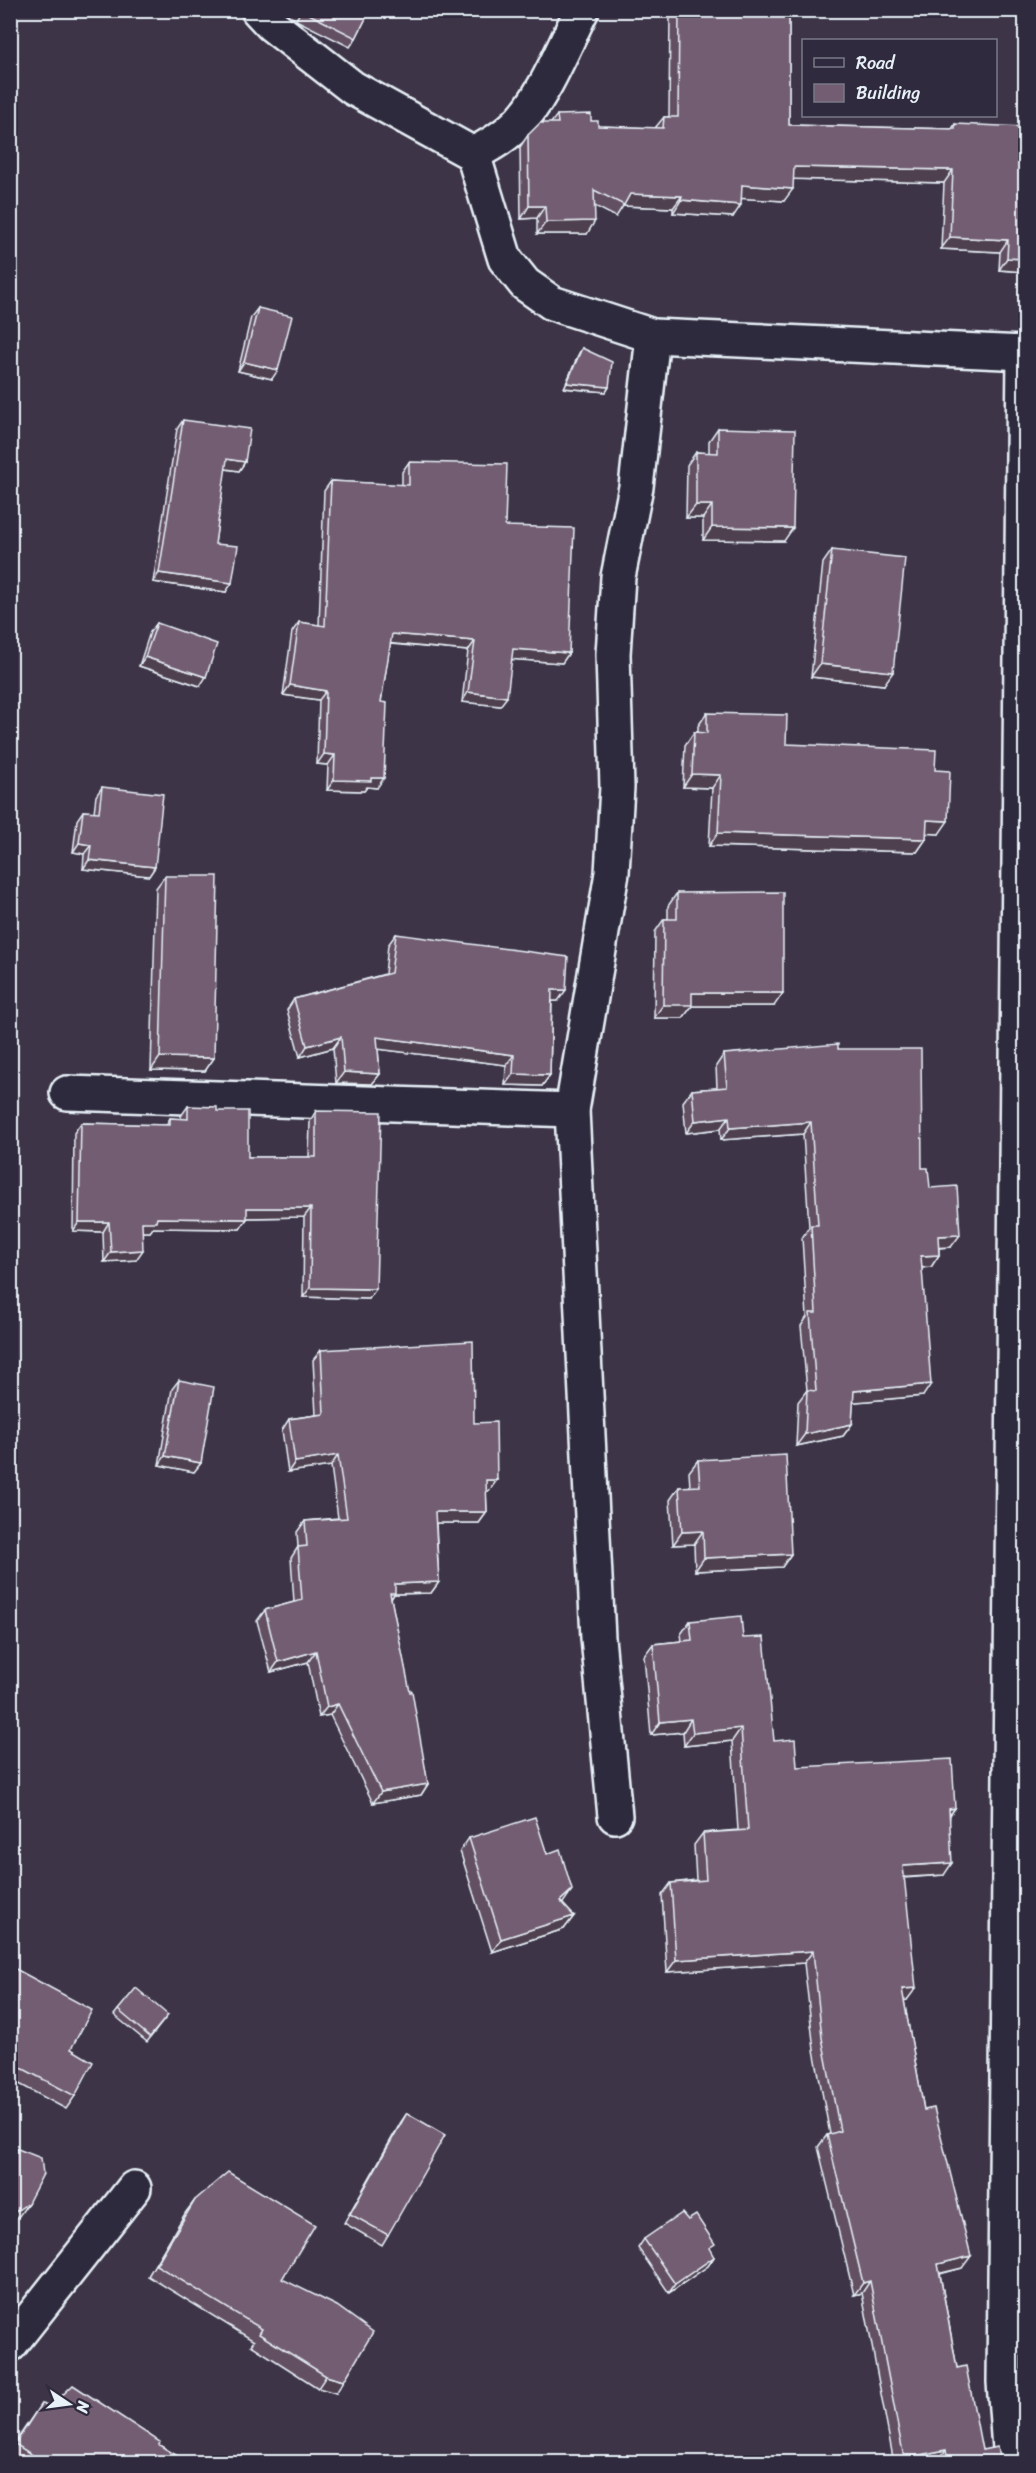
<svg xmlns="http://www.w3.org/2000/svg" width="1036" height="2473" font-family="Sriracha,sans-serif">
<style>
.lines{fill:none;stroke-linecap:round;stroke-linejoin:round}
.minor-casing{stroke:#e8f1f8;stroke-width:38}
.minor{stroke:#2f2a3d;stroke-width:33}
.wall{fill:#635062;stroke:#e8f1f8;stroke-width:1.5}
.shaded-wall{fill:#504150;stroke:#e8f1f8;stroke-width:1.5}
.building{fill:#735d72;stroke:#e8f1f8;stroke-width:1.5}
</style>
<rect width="100%" height="100%" fill="#3d3448"/>
<filter id="ink" filterUnits="userSpaceOnUse"><feTurbulence type="fractalNoise" baseFrequency=".0167" numOctaves="2"/><feDisplacementMap in="SourceGraphic" scale="12" xChannelSelector="R" yChannelSelector="G"/><feConvolveMatrix kernelMatrix="1 2 1 2 8 2 1 2 1" color-interpolation-filters="sRGB"/></filter>
<g filter="url(#ink)">
<g class="lines">
<!-- minor casing -->
<g class="minor-casing">
<g id="minor">
<polyline points="258,10 272,25 353,88 473,154 505,259 525,284 552,303 653,336 1026,353"/>
<path d="M473,154C489,146 503,138 515,126C543,101 564,45 582,10"/>
<polyline points="67,1093 572,1110"/>
<polyline points="615,1816 598,1638 572,1110 612,873 617,787 613,654 618,577 636,487 653,336"/>
<polyline points="10,2345 134,2188"/>
<polyline points="1010,2462 1004,2382 1024,353"/>
</g>
</g>
<!-- minor -->
<use href="#minor" class="minor"/>
</g>
<!-- wall -->
<g class="wall">
<polygon points="301,10 370,10 356,38 350,47 296,20"/>
<polygon points="670,10 789,10 789,125 952,129 955,124 1026,272 999,270 1000,252 941,249 944,183 793,179 784,201 742,198 733,217 673,213 673,208 623,206 616,217 595,206 587,234 537,234 537,218 521,219 520,147 528,135 551,123 557,115 591,121 598,126 655,128 664,117 669,117"/>
<polygon points="258,308 272,379 238,371 251,317"/>
<polygon points="582,348 609,387 606,392 564,388 579,353"/>
<polygon points="183,420 245,462 239,471 225,469 215,544 226,592 153,582 177,429"/>
<polygon points="718,428 784,541 703,540 703,518 686,518 687,465 696,452 709,453 709,441"/>
<polygon points="409,462 505,526 569,653 562,663 512,659 500,706 462,702 468,651 390,644 381,702 377,788 367,787 364,791 327,790 328,765 317,764 319,700 283,695 292,632 299,622 319,625 324,491 331,481 402,485 402,472"/>
<polygon points="832,550 884,685 811,677 823,563"/>
<polygon points="157,623 200,686 139,666 150,632"/>
<polygon points="707,713 786,744 935,770 939,834 926,833 926,839 917,852 709,846 712,788 683,787 685,745 694,732 698,732 698,726"/>
<polygon points="102,787 155,867 149,876 83,869 84,854 73,852 77,820 83,811 94,812 96,796"/>
<polygon points="165,876 214,1058 205,1071 151,1070 156,888"/>
<polygon points="677,893 774,1006 692,1006 683,1018 654,1018 655,932 664,919 668,919 668,906"/>
<polygon points="396,934 558,1001 552,1001 550,1075 542,1086 505,1085 506,1065 378,1049 380,1074 372,1084 336,1083 333,1048 300,1057 287,1010 294,999 385,974 388,945"/>
<polygon points="838,1049 922,1168 951,1247 939,1248 939,1255 931,1267 922,1268 923,1396 853,1402 852,1424 843,1436 796,1446 798,1402 807,1390 801,1326 807,1317 802,1238 809,1227 803,1134 721,1140 720,1129 686,1133 683,1102 692,1090 717,1088 716,1066 724,1054"/>
<polygon points="188,1106 217,1111 248,1157 309,1157 310,1121 316,1111 369,1299 303,1297 304,1217 247,1218 240,1229 153,1228 150,1232 142,1232 136,1260 104,1262 103,1232 73,1231 74,1133 81,1123 166,1125 170,1118 181,1119 181,1116"/>
<polygon points="321,1350 474,1423 489,1491 486,1491 487,1512 479,1523 436,1523 439,1582 431,1593 394,1594 391,1599 428,1784 421,1795 373,1803 330,1715 319,1717 308,1662 271,1672 257,1621 265,1610 294,1602 291,1558 298,1547 297,1532 305,1521 338,1518 331,1466 288,1472 282,1430 289,1419 316,1415 313,1360"/>
<polygon points="179,1380 201,1463 194,1472 159,1465 172,1389"/>
<polygon points="698,1460 791,1554 782,1567 695,1571 694,1544 673,1545 670,1500 679,1487 690,1487 689,1472"/>
<polygon points="690,1621 743,1638 774,1741 797,1767 955,1808 950,1815 944,1875 904,1878 907,2000 904,2001 924,2110 962,2268 940,2274 957,2368 982,2450 1000,2463 894,2463 862,2293 854,2295 818,2147 827,2135 830,2134 814,2050 804,1963 667,1972 662,1895 671,1883 696,1880 694,1845 703,1833 738,1830 732,1741 684,1746 683,1732 651,1735 644,1656 653,1644 682,1641 681,1634"/>
<polygon points="469,1838 547,1854 563,1904 574,1916 564,1929 492,1952 460,1851"/>
<polygon points="10,1966 71,2049 75,2096 66,2109 10,2079"/>
<polygon points="118,2010 168,2015 147,2042 114,2015"/>
<polygon points="407,2113 388,2235 382,2245 344,2223 401,2122"/>
<polygon points="195,2200 282,2279 336,2393 318,2388 251,2345 254,2341 148,2276 186,2212"/>
<polygon points="644,2239 714,2257 708,2266 669,2293 638,2248"/>
<polygon points="41,2404 159,2445 189,2463 16,2463 10,2459 10,2450"/>
</g>
<!-- shaded-wall -->
<g class="shaded-wall">
<polygon points="794,167 953,170 944,183 786,179"/>
<polygon points="742,185 793,189 784,201 734,198"/>
<polygon points="630,194 682,196 673,208 623,206"/>
<polygon points="681,200 741,205 733,217 673,213"/>
<polygon points="529,206 545,206 537,218 521,219"/>
<polygon points="595,221 587,234 537,234 546,222"/>
<polygon points="950,237 1008,240 1000,252 941,249"/>
<polygon points="1007,258 1026,259 1026,272 999,270"/>
<polygon points="244,362 278,370 272,379 238,371"/>
<polygon points="567,383 609,387 606,392 564,388"/>
<polygon points="227,459 245,462 239,471 220,468"/>
<polygon points="696,505 712,505 703,518 686,518"/>
<polygon points="712,527 793,528 784,541 703,540"/>
<polygon points="159,573 232,583 226,592 153,582"/>
<polygon points="392,634 475,641 468,651 385,643"/>
<polygon points="513,649 569,653 562,663 506,659"/>
<polygon points="145,657 206,677 200,686 139,666"/>
<polygon points="820,664 893,672 884,685 811,677"/>
<polygon points="290,685 326,691 319,700 283,695"/>
<polygon points="468,692 507,697 500,706 462,702"/>
<polygon points="324,754 335,755 328,765 317,764"/>
<polygon points="692,774 721,775 712,788 683,787"/>
<polygon points="371,778 384,778 377,788 367,787 364,791 327,790 334,780"/>
<polygon points="927,820 948,821 939,834 918,833"/>
<polygon points="718,833 926,839 917,852 709,846"/>
<polygon points="79,843 91,845 84,854 73,852"/>
<polygon points="89,860 155,867 149,876 83,869"/>
<polygon points="552,990 566,990 558,1001 544,1001"/>
<polygon points="692,993 783,993 774,1006 692,1006 683,1018 654,1018 663,1005"/>
<polygon points="341,1037 333,1048 300,1057 307,1046"/>
<polygon points="377,1037 514,1055 506,1065 369,1048"/>
<polygon points="160,1057 214,1058 205,1071 151,1070"/>
<polygon points="344,1072 380,1074 372,1084 336,1083"/>
<polygon points="513,1074 550,1075 542,1086 505,1085"/>
<polygon points="729,1117 720,1129 686,1133 695,1121"/>
<polygon points="811,1122 803,1134 721,1140 730,1128"/>
<polygon points="247,1208 311,1208 304,1217 240,1218"/>
<polygon points="157,1218 247,1219 240,1229 153,1228 150,1232 135,1232 142,1222"/>
<polygon points="79,1222 109,1222 103,1232 73,1231"/>
<polygon points="960,1235 951,1247 929,1248 938,1236"/>
<polygon points="143,1250 136,1260 104,1262 111,1252"/>
<polygon points="939,1255 931,1267 912,1268 921,1256"/>
<polygon points="310,1288 376,1289 369,1299 303,1297"/>
<polygon points="931,1384 923,1396 845,1403 854,1391"/>
<polygon points="852,1424 843,1436 796,1446 805,1434"/>
<polygon points="338,1455 331,1466 288,1472 295,1462"/>
<polygon points="165,1456 201,1463 194,1472 159,1465"/>
<polygon points="486,1480 497,1480 489,1491 479,1491"/>
<polygon points="435,1512 487,1512 479,1523 428,1523"/>
<polygon points="703,1531 694,1544 673,1545 682,1532"/>
<polygon points="791,1554 782,1567 695,1571 704,1558"/>
<polygon points="439,1582 431,1593 394,1594 388,1603 382,1604 395,1584"/>
<polygon points="316,1651 308,1662 271,1672 278,1662"/>
<polygon points="338,1704 330,1715 319,1717 327,1707"/>
<polygon points="691,1719 683,1732 651,1735 660,1722"/>
<polygon points="741,1728 732,1741 684,1746 693,1733"/>
<polygon points="428,1784 421,1795 373,1803 381,1792"/>
<polygon points="955,1808 946,1820 949,1809"/>
<polygon points="952,1863 944,1875 894,1878 903,1866"/>
<polygon points="572,1890 563,1903 551,1914 560,1901"/>
<polygon points="574,1916 564,1929 492,1952 501,1939"/>
<polygon points="813,1951 804,1963 667,1972 676,1960"/>
<polygon points="916,1988 907,2000 894,2002 902,1989"/>
<polygon points="28,2203 19,2216 10,2222 10,2211"/>
<polygon points="971,2256 962,2268 929,2276 938,2264"/>
<polygon points="714,2257 708,2266 669,2293 675,2284"/>
<polygon points="870,2281 862,2293 854,2295 863,2283"/>
<polygon points="326,2376 344,2381 336,2393 318,2388"/>
<polygon points="946,2450 937,2462 901,2463 904,2458"/>
</g>
<!-- building -->
<g class="building">
<polygon points="303,10 370,10 356,38 303,11"/>
<polygon points="679,10 789,10 789,125 955,129 955,124 1026,127 1026,259 1007,258 1008,240 950,237 953,170 794,167 793,189 742,185 741,205 681,200 682,196 630,194 624,205 594,190 595,221 546,222 545,206 529,206 528,135 540,123 558,123 557,115 591,114 591,121 598,121 598,126 663,128 664,117 678,117"/>
<polygon points="258,308 292,316 278,370 244,362"/>
<polygon points="582,348 612,362 609,387 567,383"/>
<polygon points="183,420 250,429 245,462 227,459 215,544 238,546 232,583 159,573"/>
<polygon points="718,428 795,430 793,528 712,527 712,505 696,505 696,452 718,453"/>
<polygon points="409,462 507,464 505,526 574,528 569,653 513,649 507,697 468,692 475,641 392,634 381,702 387,703 384,778 371,778 371,781 334,780 335,755 324,754 326,691 290,685 299,622 325,626 331,481 409,485"/>
<polygon points="832,550 905,558 893,672 820,664"/>
<polygon points="157,623 217,644 206,677 145,657"/>
<polygon points="707,713 787,715 786,744 936,750 935,770 950,771 948,821 927,820 926,839 718,833 721,775 692,774 694,732 707,733"/>
<polygon points="10,714 15,716 10,726"/>
<polygon points="102,787 163,794 155,867 89,860 91,845 79,843 83,811 99,812"/>
<polygon points="165,876 218,876 214,1058 160,1057"/>
<polygon points="783,892 783,993 692,993 692,1005 663,1005 664,919 677,919 677,893"/>
<polygon points="396,934 568,957 566,990 552,990 550,1075 513,1074 514,1055 377,1037 380,1074 344,1072 341,1037 307,1046 294,999 391,973"/>
<polygon points="838,1044 838,1049 921,1049 922,1168 928,1168 930,1188 957,1186 960,1235 938,1236 939,1255 921,1256 931,1384 854,1391 852,1424 805,1434 807,1390 816,1391 810,1313 816,1313 811,1225 818,1225 811,1122 730,1128 729,1117 695,1121 692,1090 727,1087 724,1054"/>
<polygon points="188,1106 217,1107 217,1111 248,1111 248,1157 316,1157 316,1111 381,1112 376,1289 310,1288 311,1208 247,1208 247,1219 157,1218 156,1222 142,1222 143,1250 111,1252 109,1222 79,1222 81,1123 170,1125 170,1118 188,1119"/>
<polygon points="473,1341 474,1423 496,1422 497,1480 486,1480 487,1512 435,1512 439,1582 395,1584 395,1593 390,1593 410,1692 412,1691 428,1784 381,1792 338,1704 327,1707 316,1651 278,1662 265,1610 302,1600 298,1547 307,1546 305,1521 347,1518 338,1455 295,1462 289,1419 324,1414 321,1350"/>
<polygon points="179,1380 214,1387 201,1463 165,1456"/>
<polygon points="786,1455 791,1554 704,1558 703,1531 682,1532 679,1487 700,1486 698,1460"/>
<polygon points="741,1616 743,1638 764,1637 774,1741 795,1739 797,1767 952,1759 955,1808 949,1809 952,1863 903,1866 916,1988 902,1989 924,2110 934,2108 971,2256 938,2264 957,2368 966,2366 982,2450 997,2447 1000,2463 948,2463 946,2450 904,2458 870,2281 863,2283 827,2135 840,2131 822,2038 813,1951 676,1960 671,1883 706,1880 703,1833 748,1830 741,1728 693,1733 691,1719 660,1722 653,1644 692,1640 690,1621"/>
<polygon points="535,1817 547,1854 560,1849 572,1890 560,1901 574,1916 501,1939 469,1838"/>
<polygon points="10,1966 92,2010 71,2049 93,2062 75,2096 10,2062"/>
<polygon points="136,1988 168,2015 150,2037 118,2010"/>
<polygon points="407,2113 445,2135 388,2235 350,2214"/>
<polygon points="10,2146 41,2158 43,2174 28,2203 15,2212 10,2211"/>
<polygon points="228,2172 315,2225 282,2279 337,2306 373,2332 344,2381 326,2376 259,2334 262,2329 156,2265 195,2200"/>
<polygon points="682,2213 688,2220 696,2215 715,2244 709,2248 714,2257 675,2284 644,2239"/>
<polygon points="73,2385 160,2442 159,2445 189,2463 34,2463 37,2458 15,2444 41,2404 52,2405"/>
</g>
</g>
<!-- margin -->
<rect width="1036" height="2473" fill="none" stroke="#2f2a3d" stroke-width="36"/>
<rect x="18" y="18" width="1000" height="2437" fill="none" stroke="#e8f1f8" stroke-width="2" filter="url(#ink)"/>
<!-- legend -->
<rect x="802" y="39" width="195" height="78" fill="#2f2a3d" stroke="#797a88" stroke-width="1.5"/>
<rect x="814" y="58" width="30" height="9" fill="#2f2a3d" stroke="#797a88" stroke-width="1.5"/>
<text x="856" y="69" font-size="18" fill="#e8f1f8">Road</text>
<rect x="814" y="84" width="30" height="18" fill="#735d72" stroke="#797a88" stroke-width="1.5"/>
<text x="856" y="99" font-size="18" fill="#e8f1f8">Building</text>
<!-- north arrow -->
<g transform="translate(69 2404) rotate(103)" stroke="#2f2a3d" stroke-width="4.5" paint-order="stroke">
<path d="M0-4.5L10 22L0 15L-10 22Z" fill="#e8f1f8"/>
<text y="-9" font-size="16" font-weight="bold" text-anchor="middle" fill="#e8f1f8">N</text>
</g>
</svg>
